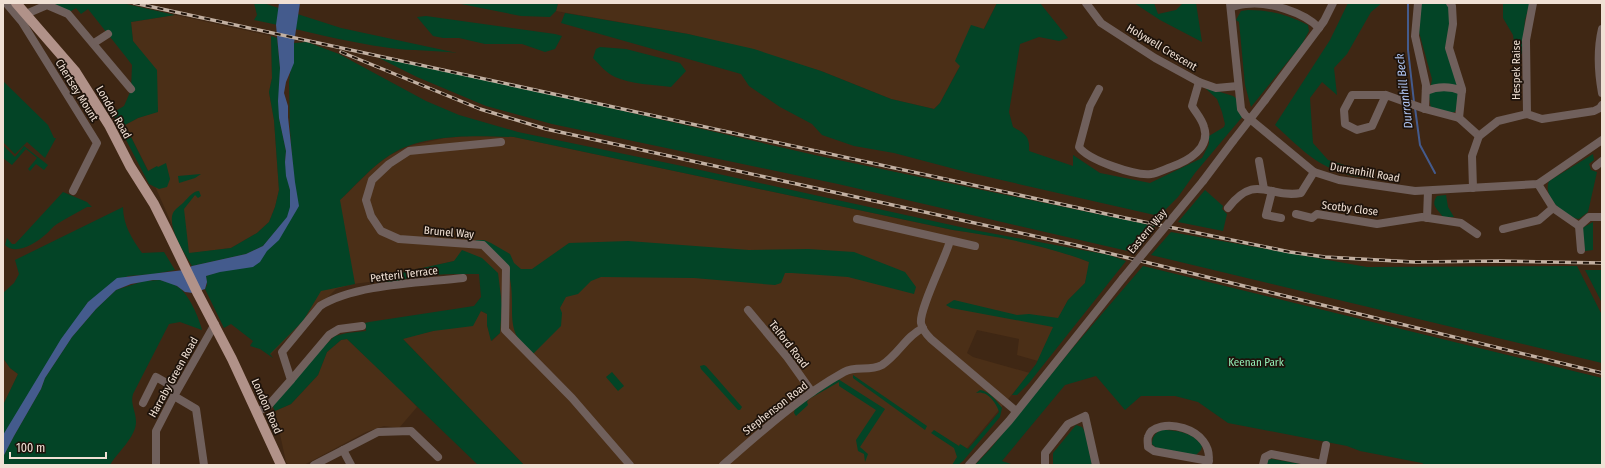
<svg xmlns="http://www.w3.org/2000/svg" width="1605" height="468" font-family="'Fira Sans Condensed',sans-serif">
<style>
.built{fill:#4b2f17}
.green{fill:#034426}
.water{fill:#445b8d}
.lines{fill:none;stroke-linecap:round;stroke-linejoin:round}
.stream{stroke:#445b8d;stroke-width:2}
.minor{stroke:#70605c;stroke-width:8}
.major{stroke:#b19289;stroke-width:10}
.rail-casing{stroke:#c2b0a2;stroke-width:3.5}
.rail{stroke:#1e130b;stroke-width:2;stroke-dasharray:6;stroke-linecap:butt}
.minor-bridge{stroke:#70605c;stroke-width:8}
.labels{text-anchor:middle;stroke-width:3.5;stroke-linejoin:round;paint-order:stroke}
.street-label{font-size:11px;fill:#f0e0d4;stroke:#1e130b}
.park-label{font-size:11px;fill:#93edb6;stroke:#1e130b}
.water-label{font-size:12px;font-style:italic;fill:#aec4f2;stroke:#1e130b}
</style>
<rect width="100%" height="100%" fill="#3f2714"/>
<!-- built -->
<g class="built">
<polygon points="558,3 997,3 978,40 957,71 940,103 934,109 891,99 821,71 688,34 556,11"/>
<polygon points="175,15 271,36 272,78 269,92 274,120 279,190 275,207 269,222 257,233 231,248 185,254 147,168 125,125 138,118 158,111 142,53 133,41 131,22"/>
<polygon points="470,136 514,137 953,230 1008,238 1047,248 1080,258 1089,262 1089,266 1085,283 1068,300 1046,343 1038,361 1017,355 1019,339 977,330 967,353 973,357 1030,373 953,465 524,465 402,338 433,331 481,311 487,314 487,325 492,341 500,333 498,273 454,261 391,275 385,280 353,284 336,289 270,355 240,319 226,298 340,200 375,166 390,155 410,146 445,138"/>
<polygon points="347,339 396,385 417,407 399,428 384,426 366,432 304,465 289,465 286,462 275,411 291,404 318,375 327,352 341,340"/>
<polygon points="3,358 10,368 18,374 3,406"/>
</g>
<!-- green -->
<g class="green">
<polygon points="36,3 122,3 175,15 131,22 133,41 157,70 158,112 138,118 125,125 148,171 157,166 158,167 166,163 170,179 167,187 159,189 149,184 112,113 124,106 131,90 132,65 126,57 88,9 81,14 76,8 68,13"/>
<path d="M254,3H263L341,28L457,53C435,50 412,51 390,48C344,42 299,29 254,20L257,15Z"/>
<polygon points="456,3 558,3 556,11 550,17 521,16"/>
<path d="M997,3H1040L1068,38L1059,41L1039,37L1020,44L1009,112L1013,127C1025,134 1030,136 1029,151L1073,166V155L1100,173L1150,183L1202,158L1209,144V136L1224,127L1225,124L1222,112L1217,99L1204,87L1233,96L1237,99L1243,116L1195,173L1178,197L1159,216L966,172L894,153L854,146L822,135L812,124L780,107L749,86L741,74L561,23L565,13L688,34L754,49L821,71L891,99L934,109L940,103L960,66L955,61L971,25L984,29Z"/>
<polygon points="1134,3 1154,3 1158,14 1176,10 1183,3 1196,3 1202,42 1160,20"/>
<path d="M1348,3H1382L1371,12L1347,54L1334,68L1337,95L1322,82L1310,98L1313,143L1328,160L1374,174L1373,179C1363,177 1352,177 1343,173C1314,164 1297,145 1275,125L1330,40Z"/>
<polygon points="1422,3 1450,3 1452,17 1448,46 1460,90 1459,102 1455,112 1444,113 1431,109 1429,96 1432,79 1419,32 1420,7"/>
<polygon points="1503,3 1530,3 1525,20 1522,54 1516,55 1513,35 1503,18"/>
<path d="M1248,10C1270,10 1288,15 1308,25L1309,31L1302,44L1251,107L1245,85L1239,22L1236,20L1241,11Z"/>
<polygon points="426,16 555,34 562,36 555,49 545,52 522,44 485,44 459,38 443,38 433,36 417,17"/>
<path d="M271,36L277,38L280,68L279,118L286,151L285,162L290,190V199L294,186L290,130L289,82L294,43L307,42L339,54L426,101L459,115L518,132L682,166L974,230L1109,255L1126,261L1029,383L1017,395H1012L1036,364L1053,327L951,308L946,305L954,300L1017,315L1029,314L1058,318L1068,300L1085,283L1089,262C1045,245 1000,237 953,230L514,137C474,136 425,133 390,155C371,167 356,185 340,200L355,284L321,291L303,321L270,354L273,358L260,349L250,346L253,341L231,324L224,328L205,289L207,285L206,276L256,260L285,220L263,246L246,254L192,266C185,254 167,227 173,213C175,209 181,205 184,202C189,197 193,191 199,191L201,196L198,198L195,195L184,209L189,253L231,248L257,233L269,222L275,207L279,190L274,120L269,92L272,78Z"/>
<path d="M600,47L626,49L680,63L686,71L671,87C655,85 630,84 615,77C606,73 600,65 593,58L596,49Z"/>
<polygon points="377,57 567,98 819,156 1155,226 1132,252 838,184 552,124 486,106 417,77"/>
<polygon points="3,81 48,125 54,138 56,138 45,158 27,142 15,154 3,142"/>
<polygon points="3,145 15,157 24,146 48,165 44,170 36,164 30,171 28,169 37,158 26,149 12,165 3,158"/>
<path d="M1593,154L1594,160L1589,164L1591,170L1597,172L1588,212L1579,219C1565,217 1542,197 1549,181Z"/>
<polygon points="201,174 195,178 179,183 178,176"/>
<polygon points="1205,190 1223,206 1222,209 1227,214 1223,231 1178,222"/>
<path d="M63,192L87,202L92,207H87C77,213 66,218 57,224C52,227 49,232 45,235C36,243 16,256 5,245L7,238L12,244H15Z"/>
<path d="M1446,195L1448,207L1454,217H1443C1438,209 1430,206 1437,196Z"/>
<path d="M123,207C123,225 132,239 142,253L164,252L175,270L154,274L128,276L88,302L3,439V405L18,374L10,368L3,358V293L14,283L19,274L15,260Z"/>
<polygon points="1593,222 1593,250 1585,251 1582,230 1584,227"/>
<polygon points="1171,232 1367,267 1577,266 1602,315 1602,363 1151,255"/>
<path d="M475,240H484L491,243L510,254L514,263L521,269H532L569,243L628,241L749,250L808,249L854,252L905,272L916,287L914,294L848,277L792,273H785L781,283L775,285L694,278L601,277L591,281L578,294L566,297L560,308L562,313L561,326L533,354C528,349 522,344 518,338C513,331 512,320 512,311C512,272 510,261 475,240Z"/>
<path d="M462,250L482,258L498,273L502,305L500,333L491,341L487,325V314L481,311L473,326L433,331L403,339L524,465H478L347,339L341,340L327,352L318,375L291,404L275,411L273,407L290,377L335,336L347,333L366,331L365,323L369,322L474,306L481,297L479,274C449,274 417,273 389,284L385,280L391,275L454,261Z"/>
<polygon points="1143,266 1602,378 1602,465 1425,465 1422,463 1360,451 1347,446 1228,423 1198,402 1175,396 1141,396 1125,410 1096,376 1065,385 1002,461 1014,465 975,465 991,448 1071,350"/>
<polygon points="1585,270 1602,270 1602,303"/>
<path d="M160,280C166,282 173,283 178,287C189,294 199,318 202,330L180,322L169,324L133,394C130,404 136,411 136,422C136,437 117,453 110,465H3V457L14,436L41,389L45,378L72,337L96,309L116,290L144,281Z"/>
<polygon points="704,365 706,366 742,407 740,410 738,410 701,369 700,366"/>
<polygon points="612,372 624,386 618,391 606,377"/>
<polygon points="853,375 927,426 925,430 857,381 853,378"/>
<polygon points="838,379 885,409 860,447 868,454 865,462 864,454 858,451 856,440 876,410 839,386 839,382 809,399 807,402 808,405 796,416 794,413 796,403"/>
<path d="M980,390C989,391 997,401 1002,408L1000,417L963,461L958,465H952L957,457L954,448L931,433L934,430L959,446L960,444L968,449L999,412C998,406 989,393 982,393C980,392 978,393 976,393Z"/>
<polygon points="1076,425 1082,427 1085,432 1092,465 1053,465 1053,453"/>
<path d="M1160,430C1176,430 1193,432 1202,446L1201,450L1196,455L1156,448L1152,444C1152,437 1155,434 1160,430Z"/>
<polygon points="1272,459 1307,465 1266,465 1267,460"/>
</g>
<!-- water -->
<polygon class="water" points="279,3 300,3 294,43 294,63 286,82 284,93 288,106 288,117 295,182 299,206 279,240 267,251 260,262 253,267 220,272 206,276 207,282 205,289 193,293 185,292 177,286 160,280 153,280 131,284 116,290 96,309 72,337 45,378 41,389 14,436 3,457 3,435 61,339 88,302 117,278 184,270 192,266 246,254 263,246 287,217 290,207 290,190 286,176 285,162 286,151 279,118 278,101 280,68 276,25"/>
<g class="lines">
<!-- stream -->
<g class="stream">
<polyline points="1408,3 1408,50 1414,102"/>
<polyline points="1415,108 1420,145 1435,173"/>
</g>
<!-- minor -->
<g class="minor">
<polyline points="6,3 22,22 97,143 73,191"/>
<polyline points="1086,3 1101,23 1155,58 1199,82 1216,88 1238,86"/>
<polyline points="1230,3 1241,109 1245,115 1314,172 1339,180 1415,191 1538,184 1602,140"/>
<polyline points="1418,3 1415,36 1426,85 1425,109"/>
<polyline points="1450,3 1452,6 1453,24 1449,48 1462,89 1459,118"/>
<path d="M1231,7C1236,6 1241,4 1246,4C1268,1 1304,12 1319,28"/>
<polyline points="26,14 47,5 68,14 131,89"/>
<path d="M1602,29C1597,50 1598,71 1602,93"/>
<polyline points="94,43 108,34"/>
<path d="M1099,89L1090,106L1079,147C1088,160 1135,176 1151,174C1158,173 1165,169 1171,167C1188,161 1211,148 1204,127C1202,119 1196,113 1192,106L1199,82"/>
<path d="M1426,91C1438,86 1450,86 1462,91"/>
<polyline points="1386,95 1372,126 1357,130 1345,124 1344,110 1352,95 1386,95 1425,109 1459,118 1479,136"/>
<polyline points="1265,100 1324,21 1333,3"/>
<polyline points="1527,114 1526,40 1533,3"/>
<polyline points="501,142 409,151 389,164 372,180 366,200 371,216 381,231 399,239 483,245 506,268 505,330 572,398 630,465"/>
<polyline points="1259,161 1264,189"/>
<polyline points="1596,166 1602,161"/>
<polyline points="1203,181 1233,141"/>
<polyline points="1538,184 1553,208 1579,226 1589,217 1602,217"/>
<polyline points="1473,188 1472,156 1479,136 1498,121 1527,114 1542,119 1594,111 1600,108 1602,105"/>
<polyline points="1272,191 1266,215 1281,218"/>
<path d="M1228,208C1256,172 1269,199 1301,193L1314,172"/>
<polyline points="1296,214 1312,218 1317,214 1377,224 1422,217 1461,223 1477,234"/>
<polyline points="1427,218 1428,191"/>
<polyline points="857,219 975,246"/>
<polyline points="1579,226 1581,250"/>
<polyline points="1503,229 1539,220 1553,208"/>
<path d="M950,241C945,259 919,309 921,323C922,330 927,335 931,339L1016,411"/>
<polyline points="748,310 787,357 812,392"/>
<polyline points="291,380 329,335 339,329 362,326"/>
<polyline points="174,396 196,409 204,465"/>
<polyline points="143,403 156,377 177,389"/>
<path d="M257,412L268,406L291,380L282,352L320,306C355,284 421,283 463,278"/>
<polyline points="343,450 351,465"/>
<polyline points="156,465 156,431 174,396 215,324"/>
<polyline points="314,465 378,432 411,431 438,457"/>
<path d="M723,465C761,432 799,397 844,372C856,365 869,372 882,365C898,355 906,336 923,328"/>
<polyline points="969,465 1009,421 1123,278"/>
<polyline points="1045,465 1045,453 1068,424 1085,416 1096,465"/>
<path d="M1208,465C1217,426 1154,415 1148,437C1147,440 1148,444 1148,447L1154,451L1209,461"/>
<polyline points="1263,465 1265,457 1271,454 1322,464"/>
<polyline points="1322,465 1326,445"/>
</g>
<!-- major -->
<polyline class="major" points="16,3 75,71 109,125 130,166 154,204 167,230 198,294 232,359 281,465"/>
<!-- rail casing -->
<g class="rail-casing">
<g id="rail">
<polyline points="134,3 1125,218 1290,252 1325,257 1414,262 1499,261 1602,263"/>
<polyline points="341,52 480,109 546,129 1075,245 1602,373"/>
</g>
</g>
<!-- rail -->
<use href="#rail" class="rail"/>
<!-- minor-bridge -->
<g class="minor-bridge">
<polyline points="1233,141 1265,100"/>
<polyline points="1123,278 1203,181"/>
</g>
</g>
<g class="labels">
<!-- street labels -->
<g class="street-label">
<text transform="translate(1162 47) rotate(31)" y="4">Holywell Crescent</text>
<text transform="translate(1516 70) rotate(-90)" y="4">Hespek Raise</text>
<text transform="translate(77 90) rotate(58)" y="4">Chertsey Mount</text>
<text transform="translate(114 112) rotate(60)" y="4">London Road</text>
<text transform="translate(1365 172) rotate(10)" y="4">Durranhill Road</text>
<text transform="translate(1350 208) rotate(7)" y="4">Scotby Close</text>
<text transform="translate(1147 231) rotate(-50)" y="4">Eastern Way</text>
<text transform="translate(449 232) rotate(5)" y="4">Brunel Way</text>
<text transform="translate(404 274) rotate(-7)" y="4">Petteril Terrace</text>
<text transform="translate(789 344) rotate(52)" y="4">Telford Road</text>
<text transform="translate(173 377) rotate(-61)" y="4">Harraby Green Road</text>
<text transform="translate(267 406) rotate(66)" y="4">London Road</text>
<text transform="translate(775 408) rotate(-38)" y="4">Stephenson Road</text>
</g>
<!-- park labels -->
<g class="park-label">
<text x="1256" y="366">Keenan Park</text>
</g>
<!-- water labels -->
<g class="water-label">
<text transform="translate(1404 91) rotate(-97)" y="4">Durranhill Beck</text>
</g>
</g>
<!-- border -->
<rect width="1605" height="468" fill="none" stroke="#f0e0d4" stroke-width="8"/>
<!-- scale -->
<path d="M10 452v6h96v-6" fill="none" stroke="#f0e0d4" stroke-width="2"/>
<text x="16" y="452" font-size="12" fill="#f0e0d4" stroke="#1e130b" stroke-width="3" paint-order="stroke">100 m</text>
</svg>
